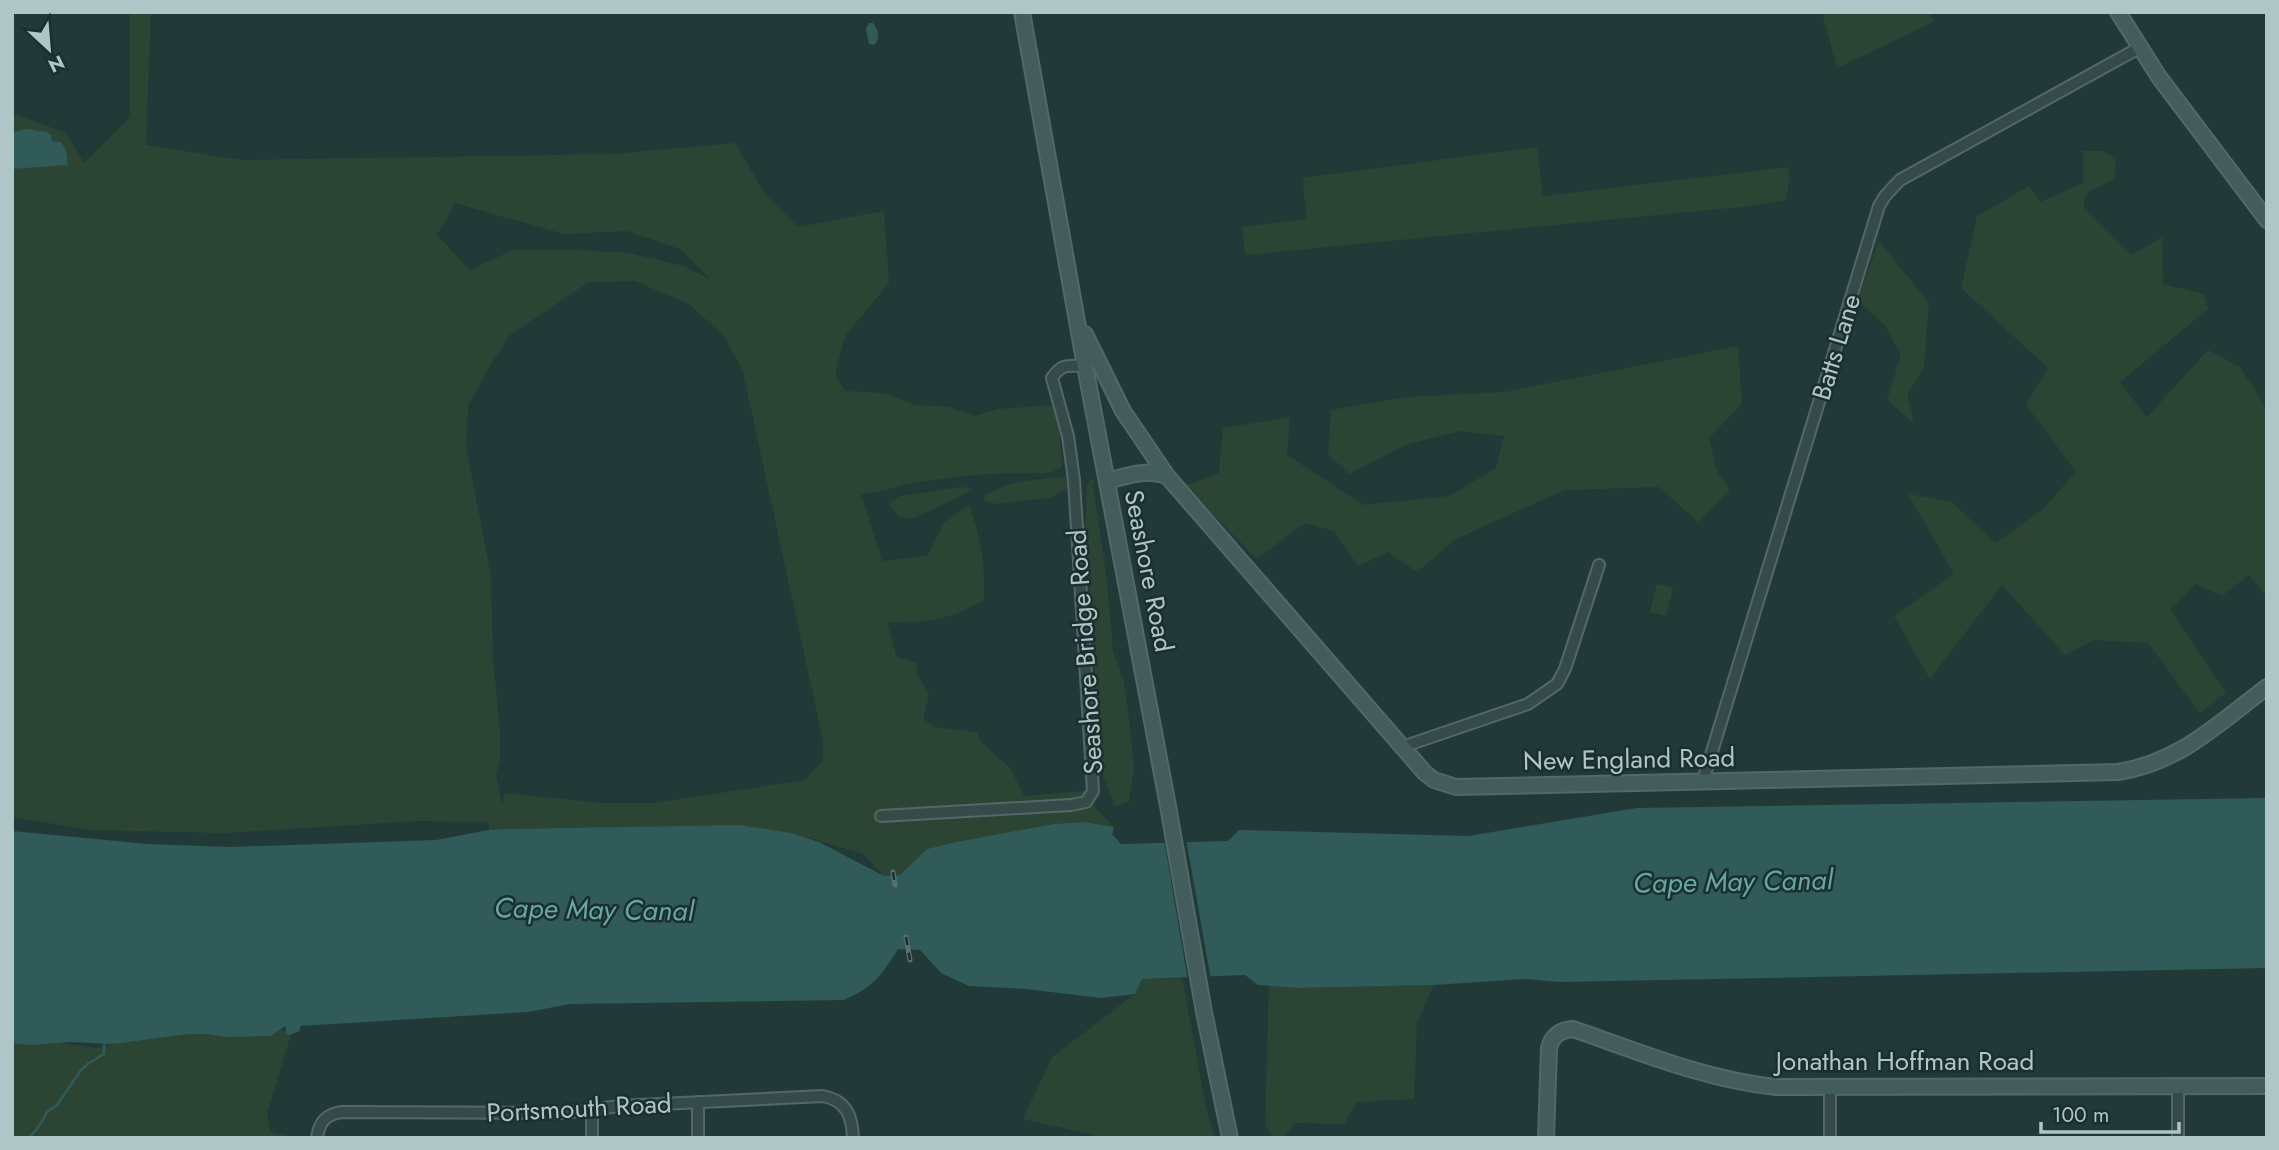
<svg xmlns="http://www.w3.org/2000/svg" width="2279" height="1150" font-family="Jost,sans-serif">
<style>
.green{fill:#2c4434;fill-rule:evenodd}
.water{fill:#305b59}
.pier{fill:#213a38}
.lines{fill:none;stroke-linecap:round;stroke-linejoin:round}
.stream{stroke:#305b59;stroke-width:2.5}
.street-casing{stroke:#536867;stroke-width:14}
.secondary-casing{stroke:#536867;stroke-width:18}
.street{stroke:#354a49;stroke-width:10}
.secondary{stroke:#435d5d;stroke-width:14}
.rail-casing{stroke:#577170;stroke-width:5}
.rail{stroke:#1a2f2e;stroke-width:2.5;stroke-dasharray:8;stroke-linecap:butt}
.labels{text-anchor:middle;stroke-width:5;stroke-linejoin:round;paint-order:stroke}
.street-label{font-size:26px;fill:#b0c6c6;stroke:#1a2f2e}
.water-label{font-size:28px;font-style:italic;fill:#68a6a2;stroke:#1a2f2e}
</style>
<rect width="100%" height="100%" fill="#213a38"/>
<!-- green -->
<g class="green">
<path d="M130,12H151L146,145L241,160L612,154L735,143L766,195L798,227L884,211L889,283L845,336L835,374L845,391L884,393L914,405L949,407L975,416L998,409L1055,405L1059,423L1062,467C1049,477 1027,472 1010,473C978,474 945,478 913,483C895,486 880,493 861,494L882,561L927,556L944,523L969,505C982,539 985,564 984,600C946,621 930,622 887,622L896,656L916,663L918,675L929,695L923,719L935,727L977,732L982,743L1010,768L1024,796L1084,791L1097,810L1114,827L1084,822L1054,824L956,842L927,849L900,875L884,876L863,854L792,833L578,829L489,830V822L419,821L224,833L91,830L12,817V169L68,164L66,150L61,142C40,139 35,128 12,132V113L66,133L84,163L130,117ZM455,203L564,234L627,231L680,249L711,280L683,266L629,253L579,250H513L470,270L437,235ZM635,281L689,304L725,337L743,372L823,741V760L805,780L654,803H600L505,793L502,804L496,775L500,760V730L493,658L491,576L466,446L468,406L491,364L510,335L589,282Z"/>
<polygon points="1822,12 1928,12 1934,22 1837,68"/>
<polygon points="1537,147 1543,196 1788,167 1790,178 1785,200 1750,206 1245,255 1242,227 1307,219 1302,178"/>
<polygon points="2083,151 2103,151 2116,158 2115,179 2087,193 2083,206 2132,255 2162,237 2163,284 2204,294 2208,309 2120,382 2147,417 2208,350 2240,367 2267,409 2267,598 2249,575 2222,596 2196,584 2170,609 2226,693 2200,713 2148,643 2094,640 2065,655 2002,585 1930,679 1894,616 1954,574 1908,494 1952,502 1995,543 2041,511 2076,472 2026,405 2048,368 1961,288 1977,216 2029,186 2040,202 2083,183"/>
<polygon points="1879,241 1929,303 1924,366 1907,396 1915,424 1887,400 1901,355 1884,324 1857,301"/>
<polygon points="1738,346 1742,404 1709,438 1717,471 1730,491 1698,522 1659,487 1564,490 1456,539 1417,572 1388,552 1358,566 1334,531 1305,523 1257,559 1185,486 1219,473 1223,428 1290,417 1287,455 1364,505 1449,496 1496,468 1504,436 1460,431 1405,445 1349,474 1328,454 1331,410 1406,397 1505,392"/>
<path d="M1066,477L1069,487L1050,498L993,504L984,500L985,496C1007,480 1039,479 1066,477Z"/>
<polygon points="1092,478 1095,482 1093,485 1107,581 1113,651 1124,682 1129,720 1134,769 1129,802 1115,806 1104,777 1098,732 1089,579 1082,531 1086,518 1087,486"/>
<polygon points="962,487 975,489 912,519 899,517 889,504 900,496"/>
<polygon points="1657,584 1673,588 1666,616 1650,612"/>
<polygon points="1182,978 1206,1107 1215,1138 1095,1138 1094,1135 1023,1119 1052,1057 1135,994 1141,979"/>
<polygon points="1434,985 1417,1022 1414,1099 1357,1102 1344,1124 1295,1123 1283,1138 1274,1138 1265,1125 1269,986 1298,988"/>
<polygon points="180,1028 292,1031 267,1114 271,1132 295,1138 12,1138 12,1036 98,1048"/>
</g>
<!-- water -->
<g class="water">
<path d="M869,23H873C878,29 881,40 874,45L869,44L866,29Z"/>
<polygon points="27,129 47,132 51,135 52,141 61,142 66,150 68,165 12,169 12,132"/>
<path d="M2267,798V968L1560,982L1525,979L1434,985L1298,988L1258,985L1245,975L1142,979L1135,994L1101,998L1026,989L969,986L941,973L920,950L898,949C880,977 875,986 844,1000L570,1004L528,1012L300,1026V1031L289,1035L286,1033V1026L270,1036L227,1037L207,1034H188L113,1044L70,1042L32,1045L12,1043V831L148,844L230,847L436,840L489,830L506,829L739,825L792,833L819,842L884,876L900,875L927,849L956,842L1054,824L1084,822L1114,827L1112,834L1121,844L1228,841L1239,830L1468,836L1637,808Z"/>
</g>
<!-- pier -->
<polygon class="pier" points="1164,839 1186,839 1211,980 1188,981"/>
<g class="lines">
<!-- stream -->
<polyline class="stream" points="29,1138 40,1125 47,1112 57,1105 81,1070 89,1063 104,1054 104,1043"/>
<!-- street casing -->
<g class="street-casing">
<g id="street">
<polyline points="1402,747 1528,704 1557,684 1565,669 1599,565"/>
<polyline points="1703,781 1879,206 1885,196 1900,180 2139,48"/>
<path d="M881,816L1071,805L1086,802L1093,791L1074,480L1068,436L1052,378C1062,363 1068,366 1085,366"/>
<polyline points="1830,1086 1830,1138"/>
<polyline points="2178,1086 2178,1138"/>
<polyline points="698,1102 698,1138"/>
<polyline points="592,1110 592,1138"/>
<path d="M317,1138C319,1122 326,1114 342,1112L562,1113L620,1106L823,1096C847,1101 852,1116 853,1138"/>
</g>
</g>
<!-- secondary casing -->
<g class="secondary-casing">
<g id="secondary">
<polyline points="1022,12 1085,366 1168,806 1204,1012 1230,1138"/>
<polyline points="2118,12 2159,77 2267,220"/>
<polyline points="1085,334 1123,411 1167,476"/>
<path d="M1108,481C1128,475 1146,469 1167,476L1425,773L1434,780L1456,787L2118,772C2179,763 2219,723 2267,687"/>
<path d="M1546,1138L1549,1048C1552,1036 1560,1030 1573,1029C1640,1052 1706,1080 1776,1087L2267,1086"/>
</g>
</g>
<!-- street -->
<use href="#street" class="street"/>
<!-- secondary -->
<use href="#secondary" class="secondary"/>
<!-- rail casing -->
<g class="rail-casing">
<g id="rail">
<polyline points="893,872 895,885"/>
<polyline points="906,937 910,960"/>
</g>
</g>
<!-- rail -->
<use href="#rail" class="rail"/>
</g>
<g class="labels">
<!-- street labels -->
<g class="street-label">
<text transform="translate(1836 347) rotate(-73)" y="9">Batts Lane</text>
<text transform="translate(1149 571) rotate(79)" y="9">Seashore Road</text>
<text transform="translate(1085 652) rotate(-94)" y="9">Seashore Bridge Road</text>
<text transform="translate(1629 759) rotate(-1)" y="9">New England Road</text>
<text x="1905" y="1070">Jonathan Hoffman Road</text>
<text transform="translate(579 1108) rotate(-3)" y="9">Portsmouth Road</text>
</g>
<!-- water labels -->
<g class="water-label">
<text transform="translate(1733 881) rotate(-1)" y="10">Cape May Canal</text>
<text transform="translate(594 909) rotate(1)" y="10">Cape May Canal</text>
</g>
</g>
<!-- border -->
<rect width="2279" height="1150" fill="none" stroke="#b0c6c6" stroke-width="28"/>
<!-- north arrow -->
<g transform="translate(49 49) rotate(154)" stroke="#1a2f2e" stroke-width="5" paint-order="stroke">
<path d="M0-5L12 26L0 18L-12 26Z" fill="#b0c6c6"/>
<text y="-10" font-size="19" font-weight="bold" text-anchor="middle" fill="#b0c6c6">N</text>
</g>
<!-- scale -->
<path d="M2041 1122v10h138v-10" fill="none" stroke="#b0c6c6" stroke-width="3.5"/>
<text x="2052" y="1122" font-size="21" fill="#b0c6c6" stroke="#1a2f2e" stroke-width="5" paint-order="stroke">100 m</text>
</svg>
